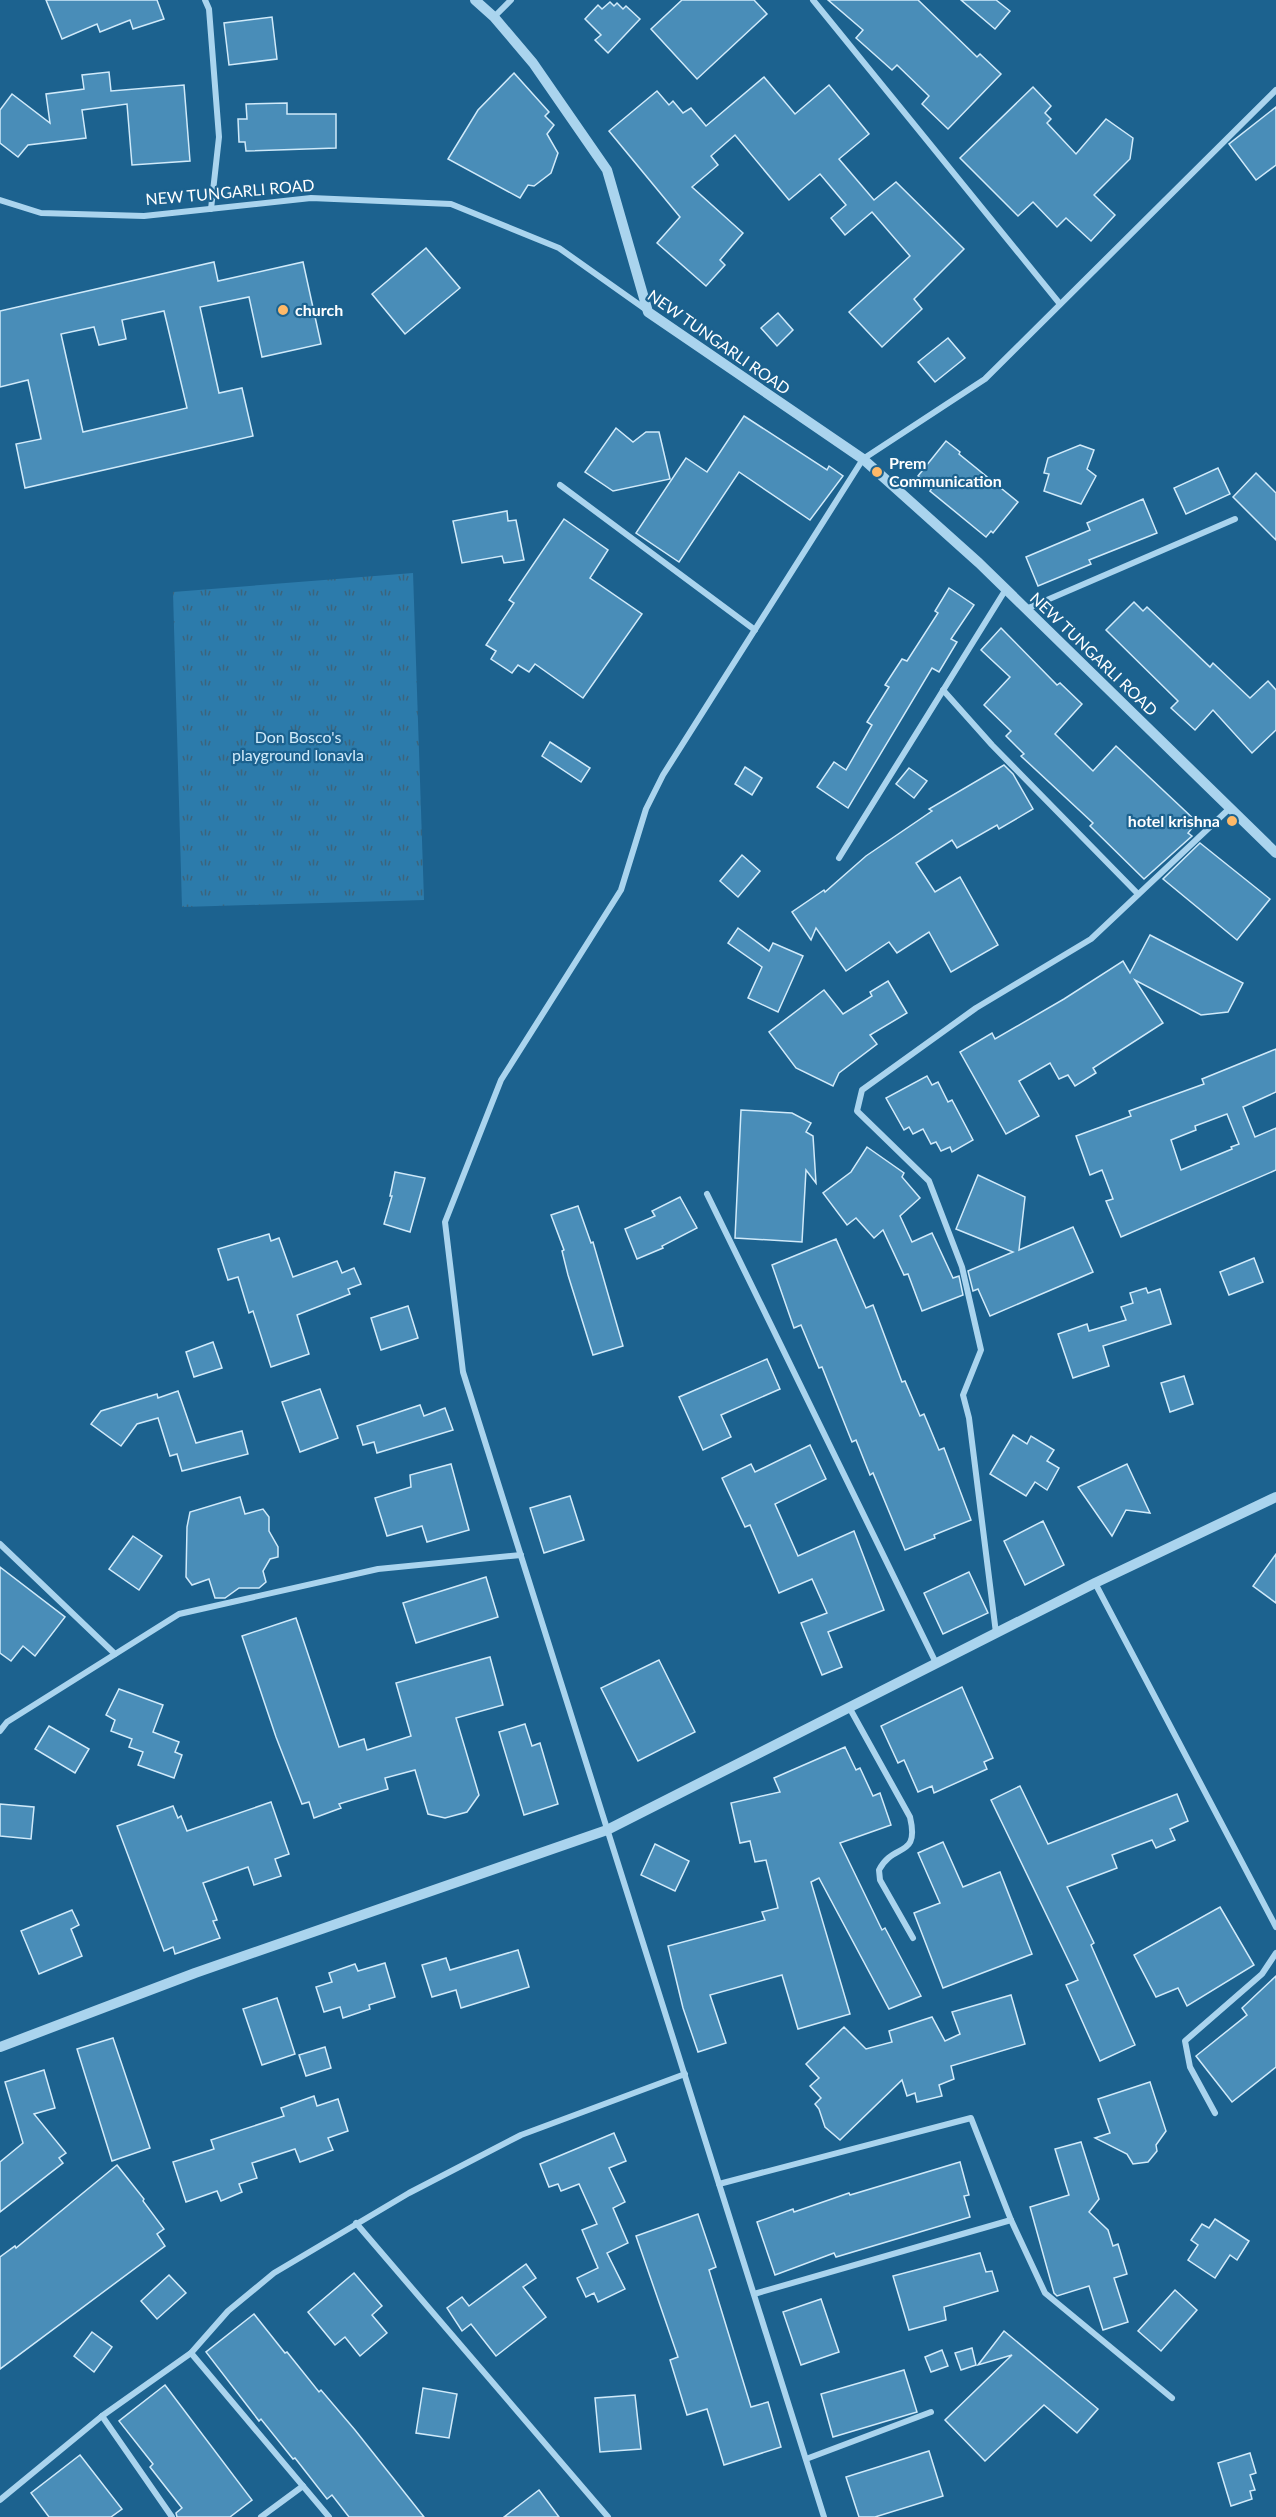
<svg xmlns="http://www.w3.org/2000/svg" width="1276" height="2517" font-family="Lato,sans-serif">
<style>
.park{fill:url(#park-tufts)}
.building{fill:#498db8;stroke:#d0eafa;stroke-width:1.5;fill-rule:evenodd}
.lines{fill:none;stroke-linecap:round;stroke-linejoin:round}
.minor{stroke:#aad4ee;stroke-width:6}
.tertiary{stroke:#aad4ee;stroke-width:10}
.poi-dot{fill:#feb968;stroke:#1c628f;stroke-width:2}
.labels{text-anchor:middle;stroke-width:4.5;stroke-linejoin:round;paint-order:stroke}
.street-label{font-size:16px;fill:#fff;stroke:#1c628f}
.poi-label{font-size:16px;font-weight:bold;fill:#fff;stroke:#1c628f;text-anchor:start}
.park-label{font-size:16px;fill:#d0eafa;stroke:#1c628f}
</style>
<defs>
<pattern id="park-tufts" width="24" height="20" patternUnits="userSpaceOnUse" patternTransform="scale(1.5)"><rect width="24" height="20" fill="#2c7bab"/><path d="M3 7l-1-3M5 7V3M7 7l1-3M15 17l-1-3M17 17v-4M19 17l1-3" fill="none" stroke="#3c647c"/></pattern>
</defs>
<rect width="100%" height="100%" fill="#1c628f"/>
<!-- park -->
<polygon class="park" points="413,573 424,900 182,907 173,592"/>
<!-- building -->
<g class="building">
<polygon points="46,0 157,0 164,19 133,29 130,20 100,32 97,24 62,39"/>
<polygon points="682,0 754,0 767,14 697,79 651,29"/>
<polygon points="828,0 918,0 977,57 980,54 1001,74 948,129 922,104 929,96 897,65 892,70 856,38 863,30"/>
<polygon points="961,0 996,0 1010,11 995,29"/>
<polygon points="610,2 614,6 617,3 623,9 626,6 640,19 608,53 595,40 601,35 585,19 598,5 602,9"/>
<polygon points="272,17 277,59 229,65 224,23"/>
<polygon points="109,72 111,91 184,85 190,161 132,165 127,104 82,110 86,138 28,145 18,157 0,143 0,110 12,94 50,123 46,94 84,89 82,75"/>
<polygon points="514,73 549,112 545,116 554,125 547,134 558,153 551,173 534,186 528,185 520,198 448,159 478,110"/>
<polygon points="764,77 795,114 829,85 869,134 839,159 874,200 896,182 964,249 914,299 922,309 882,347 849,312 910,256 872,212 845,235 831,218 846,205 820,174 789,200 735,135 711,156 718,165 692,187 743,233 720,260 725,265 706,286 657,243 680,217 609,131 657,91 669,105 673,101 683,113 691,108 706,126"/>
<polygon points="1033,87 1051,106 1045,113 1051,119 1047,123 1076,154 1106,119 1133,138 1130,159 1094,195 1115,215 1091,241 1066,218 1057,227 1033,202 1018,216 960,158"/>
<polygon points="287,103 287,114 336,114 336,148 246,151 245,142 239,142 238,119 247,119 246,104"/>
<polygon points="1276,107 1276,165 1256,180 1229,144"/>
<polygon points="426,248 460,288 405,334 372,294"/>
<path d="M214,262L218,281L303,262L321,344L262,357L249,297L200,307L219,393L242,388L253,436L25,488L16,444L41,439L28,380L0,387V311ZM164,311L187,408L83,432L61,334L94,327L99,345L126,339L122,320Z"/>
<polygon points="778,313 793,330 777,346 761,328"/>
<polygon points="948,338 965,358 935,382 918,362"/>
<polygon points="744,416 827,470 829,466 843,476 810,520 739,472 679,562 636,533 686,458 707,472"/>
<polygon points="616,428 633,442 646,432 659,432 670,479 613,491 585,472"/>
<polygon points="946,441 960,452 959,454 1018,502 993,533 991,531 986,537 930,491 932,488 918,476"/>
<polygon points="1080,445 1094,450 1087,469 1096,476 1081,504 1044,491 1049,474 1044,473 1048,458"/>
<polygon points="1218,468 1230,494 1186,514 1174,488"/>
<polygon points="1256,473 1276,493 1276,540 1233,497"/>
<polygon points="1143,499 1157,533 1089,560 1091,564 1038,586 1026,557 1090,530 1087,523"/>
<polygon points="507,511 508,521 516,520 524,560 504,563 502,556 462,563 453,521"/>
<polygon points="564,519 608,550 590,578 642,614 583,698 535,664 529,672 518,665 512,673 491,659 496,651 486,645 514,603 509,600"/>
<polygon points="949,588 974,605 951,639 957,642 939,672 932,668 848,808 817,787 834,762 846,770 872,725 867,722 889,687 885,685 902,659 907,661 938,613 935,611"/>
<polygon points="1134,602 1143,611 1147,607 1210,667 1213,663 1250,698 1268,681 1276,690 1276,730 1252,753 1213,710 1195,730 1171,708 1178,701 1106,630"/>
<polygon points="1001,628 1057,685 1060,683 1082,704 1055,734 1093,771 1116,746 1197,822 1188,833 1192,836 1144,879 1090,826 1093,823 1021,756 1024,754 1006,736 1011,731 984,705 1010,677 981,650"/>
<polygon points="550,742 590,768 581,782 542,756"/>
<polygon points="1004,765 1013,774 1033,809 999,829 997,825 957,848 952,840 916,863 935,892 960,877 998,945 951,972 929,932 897,953 889,942 846,971 816,928 811,940 792,912 824,890 825,892 866,856 932,811 929,809"/>
<polygon points="745,767 762,778 752,795 735,784"/>
<polygon points="909,768 927,781 914,798 896,784"/>
<polygon points="1200,843 1270,899 1237,940 1163,879"/>
<polygon points="742,855 760,871 738,897 720,881"/>
<polygon points="738,928 769,951 773,943 803,956 778,1012 748,998 762,967 728,943"/>
<polygon points="1150,935 1243,983 1228,1012 1201,1015 1135,980 1163,1023 1093,1068 1096,1073 1075,1086 1068,1075 1059,1079 1050,1063 1019,1081 1039,1116 1006,1134 960,1052 992,1033 995,1039 1064,999 1123,961 1130,973"/>
<polygon points="888,981 907,1013 870,1035 877,1044 839,1073 833,1086 796,1068 769,1032 824,990 843,1014 872,996 870,992"/>
<path d="M1276,1049V1092L1243,1107L1255,1137L1276,1128V1170L1121,1237L1106,1201L1113,1199L1102,1170L1090,1175L1076,1136L1131,1116L1129,1111L1204,1084L1202,1079ZM1227,1114L1239,1144L1231,1147L1232,1149L1181,1170L1171,1140L1196,1130L1195,1126Z"/>
<polygon points="927,1076 932,1085 938,1082 948,1102 952,1100 973,1140 952,1152 950,1147 941,1151 936,1142 931,1144 923,1129 913,1134 909,1127 904,1130 886,1098"/>
<polygon points="741,1110 792,1113 811,1123 806,1132 813,1136 816,1183 806,1170 802,1242 735,1238"/>
<polygon points="867,1147 904,1173 902,1177 920,1198 900,1216 912,1242 932,1233 953,1278 959,1276 963,1295 922,1311 908,1274 904,1275 883,1230 874,1238 856,1218 847,1225 823,1193 851,1172"/>
<polygon points="395,1172 425,1178 410,1232 384,1224 392,1196 390,1196"/>
<polygon points="978,1175 1025,1197 1019,1250 1073,1227 1093,1272 990,1316 978,1289 973,1291 968,1271 1013,1252 956,1229"/>
<polygon points="680,1197 697,1228 662,1246 663,1248 637,1259 625,1229 655,1216 652,1211"/>
<polygon points="578,1206 591,1243 593,1242 623,1346 593,1355 568,1275 562,1251 564,1250 551,1215"/>
<polygon points="269,1234 271,1241 279,1238 293,1277 337,1261 342,1273 354,1268 361,1284 348,1289 350,1294 297,1315 309,1354 271,1367 253,1311 249,1313 238,1277 228,1280 218,1249"/>
<polygon points="836,1239 866,1308 873,1305 902,1382 905,1381 920,1416 924,1414 939,1450 944,1448 971,1520 934,1535 935,1538 905,1550 873,1473 870,1475 856,1440 852,1442 822,1367 819,1368 801,1325 794,1328 772,1265"/>
<polygon points="1254,1258 1263,1282 1229,1295 1220,1272"/>
<polygon points="1146,1288 1148,1293 1160,1289 1171,1324 1103,1346 1109,1366 1073,1378 1058,1334 1087,1324 1089,1331 1126,1320 1121,1307 1133,1303 1130,1293"/>
<polygon points="408,1306 418,1338 381,1350 371,1318"/>
<polygon points="213,1342 222,1368 194,1377 186,1352"/>
<polygon points="767,1359 780,1389 721,1415 731,1437 703,1450 679,1397"/>
<polygon points="1184,1376 1193,1404 1170,1412 1161,1383"/>
<polygon points="320,1389 338,1438 300,1452 282,1402"/>
<polygon points="178,1391 196,1443 242,1431 248,1454 182,1471 177,1454 170,1456 158,1418 137,1424 121,1446 91,1424 101,1411 157,1394 158,1398"/>
<polygon points="420,1405 424,1416 445,1408 453,1430 377,1453 374,1442 363,1445 357,1426"/>
<polygon points="1013,1435 1027,1444 1031,1436 1054,1450 1047,1461 1059,1468 1047,1490 1035,1482 1026,1496 990,1474"/>
<polygon points="810,1445 826,1479 775,1504 798,1556 854,1531 884,1610 828,1632 842,1667 822,1675 801,1623 827,1613 812,1579 779,1593 750,1525 745,1527 722,1478 751,1464 755,1472"/>
<polygon points="451,1464 469,1530 427,1542 422,1526 387,1536 375,1498 411,1487 410,1475"/>
<polygon points="1127,1464 1150,1513 1126,1510 1112,1536 1078,1487"/>
<polygon points="570,1496 584,1540 544,1553 530,1508"/>
<polygon points="240,1497 245,1514 263,1509 269,1517 269,1531 278,1547 278,1557 270,1559 263,1571 266,1582 259,1588 239,1588 225,1598 215,1598 209,1579 192,1585 186,1577 187,1527 190,1512"/>
<polygon points="1043,1521 1064,1565 1025,1585 1004,1541"/>
<polygon points="133,1536 162,1556 139,1590 109,1569"/>
<polygon points="1276,1554 1276,1603 1253,1586"/>
<polygon points="0,1567 65,1617 35,1656 23,1646 11,1661 0,1653"/>
<polygon points="969,1572 988,1613 943,1634 924,1593"/>
<polygon points="486,1577 498,1617 416,1643 403,1603"/>
<polygon points="296,1618 339,1747 364,1739 367,1750 411,1736 396,1683 490,1657 503,1705 456,1718 479,1795 467,1812 445,1818 428,1814 415,1770 385,1778 388,1789 339,1804 341,1808 314,1818 309,1802 302,1804 276,1737 242,1636"/>
<polygon points="659,1660 695,1732 638,1761 601,1688"/>
<polygon points="962,1687 993,1758 984,1762 987,1769 934,1793 932,1786 918,1792 904,1760 898,1763 881,1726"/>
<polygon points="119,1689 163,1705 153,1732 179,1742 175,1752 182,1755 174,1778 138,1765 143,1752 129,1747 132,1739 111,1731 115,1720 106,1715"/>
<polygon points="525,1724 532,1746 540,1743 558,1804 524,1815 499,1732"/>
<polygon points="49,1726 89,1749 75,1773 35,1749"/>
<polygon points="845,1747 856,1770 860,1768 873,1796 880,1793 891,1825 840,1843 882,1930 885,1928 921,1996 889,2009 819,1878 811,1882 850,2014 798,2029 782,1975 710,1995 726,2043 698,2052 683,2008 668,1946 765,1920 762,1912 778,1908 766,1860 755,1862 750,1841 740,1843 731,1803 780,1792 774,1778"/>
<polygon points="1020,1786 1048,1844 1177,1794 1188,1821 1170,1829 1175,1840 1156,1848 1152,1840 1112,1855 1117,1868 1067,1887 1094,1943 1091,1945 1135,2045 1100,2061 1066,1985 1078,1980 991,1800"/>
<polygon points="271,1802 289,1854 275,1859 281,1876 254,1885 248,1867 203,1883 217,1920 213,1921 220,1938 175,1954 173,1947 164,1951 117,1826 173,1806 178,1818 181,1816 187,1831"/>
<polygon points="0,1804 34,1807 31,1839 0,1836"/>
<polygon points="943,1842 963,1887 1000,1872 1032,1954 943,1988 914,1913 940,1903 918,1853"/>
<polygon points="655,1844 689,1861 675,1891 641,1875"/>
<polygon points="1220,1907 1254,1965 1187,2006 1178,1988 1156,1997 1134,1955"/>
<polygon points="72,1910 79,1925 71,1929 82,1956 39,1974 21,1931"/>
<polygon points="518,1950 529,1987 461,2008 456,1990 432,1997 422,1965 446,1958 450,1970"/>
<polygon points="385,1963 395,1997 369,2005 370,2009 343,2018 340,2007 324,2012 316,1987 332,1982 329,1973 355,1964 358,1971"/>
<polygon points="1276,1976 1276,2067 1232,2102 1196,2056 1247,2015 1242,2008"/>
<polygon points="1011,1995 1025,2044 951,2066 954,2079 939,2085 942,2096 917,2102 915,2093 907,2096 902,2080 840,2140 825,2127 819,2109 815,2104 821,2098 810,2086 819,2078 806,2064 844,2027 866,2049 892,2042 889,2031 932,2017 945,2041 960,2034 952,2012"/>
<polygon points="277,1998 295,2054 262,2065 243,2009"/>
<polygon points="113,2038 150,2148 112,2161 77,2049"/>
<polygon points="325,2047 331,2068 306,2076 299,2055"/>
<polygon points="44,2070 55,2108 34,2114 66,2153 59,2158 63,2163 0,2212 0,2162 23,2143 5,2082"/>
<polygon points="1150,2082 1166,2131 1156,2145 1157,2151 1148,2162 1133,2164 1127,2154 1095,2138 1110,2133 1098,2099"/>
<polygon points="314,2096 317,2106 338,2099 348,2131 328,2138 333,2150 300,2162 295,2149 252,2163 257,2178 239,2184 242,2192 221,2201 217,2191 186,2202 173,2162 214,2149 211,2140 284,2116 281,2108"/>
<polygon points="614,2133 626,2161 609,2168 625,2202 613,2208 628,2243 607,2253 625,2289 598,2302 594,2293 586,2297 577,2278 598,2268 582,2230 597,2224 579,2184 561,2191 558,2184 549,2187 540,2164"/>
<polygon points="1081,2142 1099,2199 1089,2212 1108,2230 1113,2246 1118,2244 1127,2274 1114,2278 1128,2322 1103,2330 1089,2286 1057,2296 1054,2293 1030,2207 1069,2195 1055,2149"/>
<polygon points="960,2162 969,2195 964,2196 970,2217 836,2257 834,2253 775,2275 757,2222 793,2209 794,2212 849,2193 850,2195"/>
<polygon points="117,2165 144,2199 143,2201 164,2229 157,2234 165,2246 0,2369 0,2257 15,2246 16,2248"/>
<polygon points="698,2214 716,2267 709,2270 751,2407 768,2402 781,2447 724,2465 707,2409 687,2415 670,2360 678,2357 636,2236"/>
<polygon points="1215,2219 1249,2241 1237,2260 1230,2255 1215,2278 1188,2260 1198,2245 1191,2240 1202,2224 1209,2228"/>
<polygon points="980,2253 986,2272 992,2271 998,2291 944,2307 946,2320 909,2330 893,2276"/>
<polygon points="526,2264 536,2278 523,2287 546,2317 496,2356 471,2324 462,2331 447,2308 462,2297 469,2306"/>
<polygon points="354,2273 382,2306 372,2315 387,2333 360,2356 345,2337 335,2345 308,2312"/>
<polygon points="169,2275 186,2293 157,2319 141,2301"/>
<polygon points="1175,2290 1197,2310 1161,2351 1138,2331"/>
<polygon points="821,2299 839,2352 801,2365 783,2312"/>
<polygon points="254,2314 285,2353 287,2352 319,2392 321,2390 355,2430 424,2517 349,2517 332,2495 327,2499 295,2458 293,2459 261,2419 259,2421 206,2352"/>
<polygon points="1004,2331 1098,2409 1077,2433 1044,2405 985,2461 945,2420 1012,2355 978,2365"/>
<polygon points="92,2332 112,2347 94,2372 74,2356"/>
<polygon points="972,2348 976,2365 961,2370 955,2353"/>
<polygon points="942,2350 948,2366 931,2372 925,2357"/>
<polygon points="904,2370 917,2412 833,2437 821,2394"/>
<polygon points="165,2385 252,2500 230,2517 177,2517 176,2513 182,2508 150,2467 153,2464 119,2421"/>
<polygon points="423,2388 457,2394 449,2438 416,2433"/>
<polygon points="635,2395 641,2449 600,2452 595,2398"/>
<polygon points="929,2451 943,2496 875,2517 859,2517 846,2477"/>
<polygon points="1250,2453 1256,2473 1250,2475 1255,2490 1250,2491 1252,2499 1231,2506 1218,2463"/>
<polygon points="80,2455 122,2509 111,2517 49,2517 31,2493"/>
<polygon points="539,2490 559,2517 504,2517"/>
</g>
<g class="lines">
<!-- minor -->
<g class="minor">
<polyline points="205,0 209,9 219,137 211,209"/>
<polyline points="813,0 1060,304"/>
<polyline points="494,17 511,0"/>
<polyline points="0,200 41,213 144,216 311,198 451,204 559,248 648,311"/>
<polyline points="560,485 755,630"/>
<polyline points="1026,609 1235,519"/>
<polyline points="943,690 992,745 1138,894"/>
<polyline points="839,858 1006,589"/>
<polyline points="707,1194 936,1663"/>
<polyline points="0,1544 115,1654"/>
<polyline points="1095,1583 1276,1927"/>
<polyline points="996,1633 969,1418 963,1395 981,1350 962,1267 929,1181 857,1111 862,1090 976,1008 1091,939 1230,808"/>
<path d="M849,1707L910,1817C920,1859 893,1842 879,1870L880,1880L913,1938"/>
<polyline points="0,1731 7,1722 179,1614 378,1569 521,1555"/>
<polyline points="1215,2113 1190,2067 1185,2041 1262,1974 1276,1953"/>
<polyline points="719,2184 971,2118 1011,2220 1045,2293 1172,2398"/>
<polyline points="356,2223 608,2517"/>
<polyline points="754,2294 1011,2220"/>
<polyline points="191,2353 329,2517"/>
<polyline points="102,2416 172,2517"/>
<polyline points="806,2459 931,2412"/>
<polyline points="0,2500 102,2416 191,2353 228,2311 274,2273 409,2193 521,2135 685,2074"/>
<polyline points="261,2517 303,2486"/>
<polyline points="824,2517 463,1372 445,1222 501,1080 621,890 646,809 663,775 863,459 985,379 1276,90"/>
</g>
<!-- tertiary -->
<g class="tertiary">
<polyline points="475,0 494,17 533,63 607,170 648,312 863,459 979,563 1276,853"/>
<polyline points="0,2047 195,1973 607,1830 1095,1583 1276,1497"/>
</g>
</g>
<!-- markers -->
<g class="poi-dot">
<circle cx="283" cy="310" r="6"/>
<circle cx="877" cy="472" r="6"/>
<circle cx="1232" cy="821" r="6"/>
</g>
<g class="labels">
<!-- street labels -->
<g class="street-label">
<text transform="translate(230 192) rotate(-5)" y="6">NEW TUNGARLI ROAD</text>
<text transform="translate(719 342) rotate(35)" y="6">NEW TUNGARLI ROAD</text>
<text transform="translate(1094 654) rotate(44)" y="6">NEW TUNGARLI ROAD</text>
</g>
<!-- poi labels -->
<g class="poi-label">
<text x="295" y="316">church</text>
<text x="889" y="469">Prem<tspan x="889" dy="18">Communication</tspan></text>
<text x="1220" y="827" text-anchor="end">hotel krishna</text>
</g>
<!-- park labels -->
<g class="park-label">
<text x="298" y="743">Don Bosco's<tspan x="298" dy="18">playground lonavla</tspan></text>
</g>
</g>
</svg>
